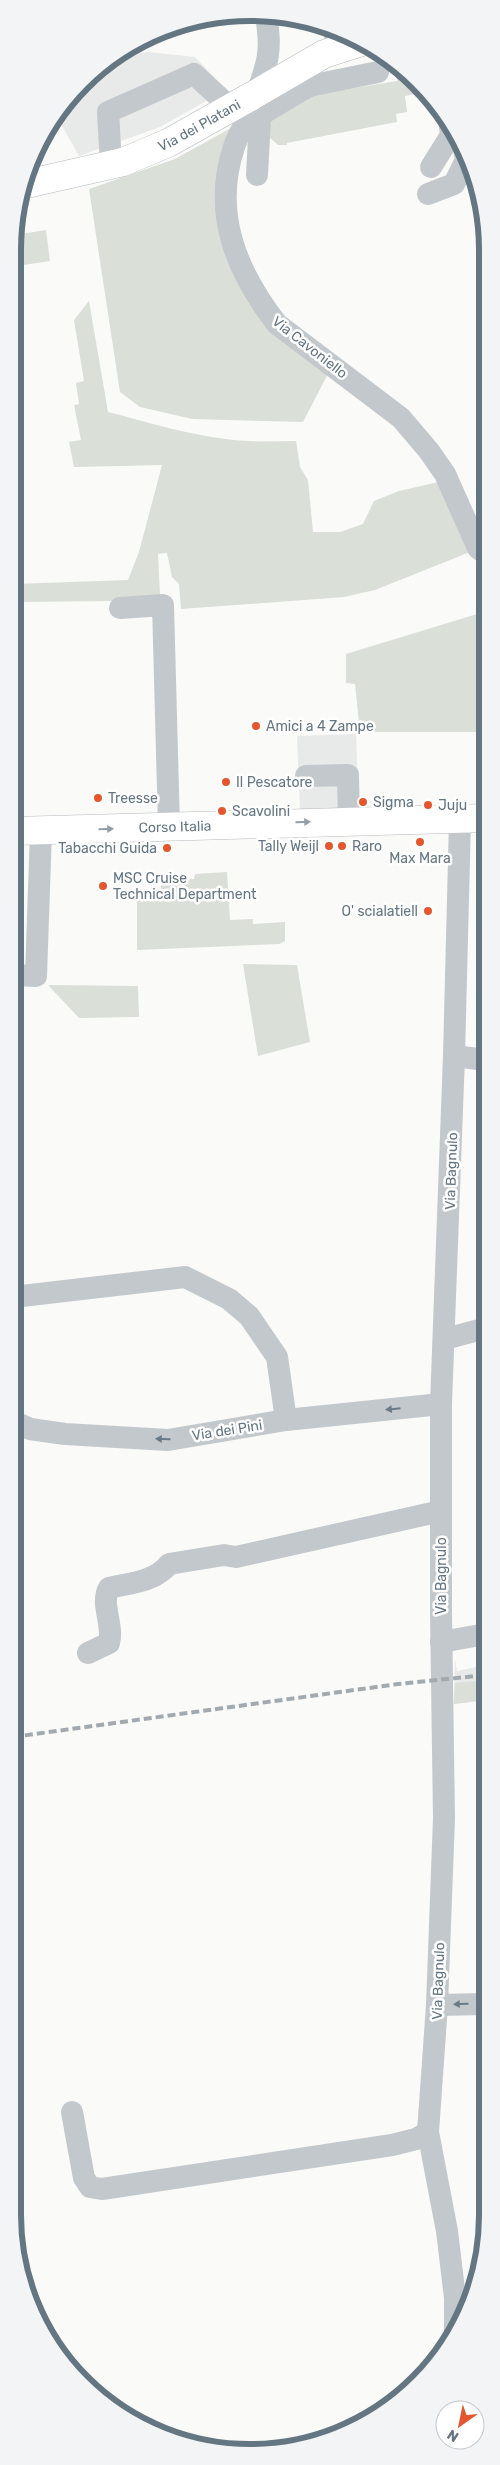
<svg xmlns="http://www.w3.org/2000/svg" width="500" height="2465" font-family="Rubik,sans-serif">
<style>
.built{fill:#e8e9e9}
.green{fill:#dadfd7}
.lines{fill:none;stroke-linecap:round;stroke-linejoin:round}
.major-casing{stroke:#b5babe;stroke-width:29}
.minor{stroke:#c3c8cc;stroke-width:22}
.major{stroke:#fff;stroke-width:28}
.rail{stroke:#a2aab0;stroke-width:4;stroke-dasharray:8 4;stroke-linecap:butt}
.major-bridge-casing{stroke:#b5babe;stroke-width:29;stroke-linecap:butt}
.major-bridge{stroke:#fff;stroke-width:28}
.oneway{fill:#939fa8}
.oneway2{fill:#6a7a87}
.poi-dot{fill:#e4572e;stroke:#fff;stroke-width:2}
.labels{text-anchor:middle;stroke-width:5;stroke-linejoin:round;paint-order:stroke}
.street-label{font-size:14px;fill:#657683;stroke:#fff}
.poi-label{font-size:14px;fill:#657683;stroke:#fff;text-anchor:start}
.rim{fill:none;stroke:#657683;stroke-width:6}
</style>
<rect width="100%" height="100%" fill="#fafaf8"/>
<!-- built -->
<g class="built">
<polygon points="148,52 195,57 226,90 160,127 79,156 57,117 105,62 120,55"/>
<polygon points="356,734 359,809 300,811 297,736"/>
<polygon points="455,1659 457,1671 486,1665 486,1700 454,1704"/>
</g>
<!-- green -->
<g class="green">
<polygon points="395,66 418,82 425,92 405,96 407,112 396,114 397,122 287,143 287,145 278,145 269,137 267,117 299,97 397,81"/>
<polygon points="240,123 231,146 235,263 331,368 303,422 192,419 140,407 120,392 89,189 175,159"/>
<polygon points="46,230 50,261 23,265 21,254 14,255 14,235"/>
<path d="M89,301L108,412C155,424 201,439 249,441C264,442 280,441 296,441L300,467L308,480L313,532H340L363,524L374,501L399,491L443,481L475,550L375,590L344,597L181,609L179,584L172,577L167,553L158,554L160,595L120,601L14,602V584L128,580L139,552L162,465L74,467L69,442L81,440L74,405L79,404L76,383L84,381L74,320Z"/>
<polygon points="487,611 487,732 360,732 355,684 346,683 346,654"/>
<polygon points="227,872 230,920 253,919 253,924 285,922 285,941 279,944 137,950 137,890 161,889 161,881 194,879 195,874"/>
<polygon points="243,964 297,965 310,1042 258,1056"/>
<polygon points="48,985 138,986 139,1017 79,1018"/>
<polygon points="486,1680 486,1700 454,1704 455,1683"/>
</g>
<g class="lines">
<!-- major casing -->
<g class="major-casing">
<g id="major">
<polyline points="269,86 324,54 362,42"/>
<path id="s1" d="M26,184L123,162L168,143L252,96"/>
<path id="s2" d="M14,831L487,818"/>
</g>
</g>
<!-- minor -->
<g class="minor">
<path d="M266,15C268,28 270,41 268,54C267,67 253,106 247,119C243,128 237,137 234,147C212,213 236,271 277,324L401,418L429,451L445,474L478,548L487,555"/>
<polyline points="334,31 338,50"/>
<polyline points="300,67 309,86 378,72"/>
<polyline points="260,115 309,86"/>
<polyline points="111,164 108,112 194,74 231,108"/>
<polyline points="431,167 451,135 450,127"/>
<polyline points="257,175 261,99"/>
<polyline points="428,194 454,184 466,160 464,149"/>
<polyline points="120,608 163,605 169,827"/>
<polyline points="306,776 348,775 349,821"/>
<polyline points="14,975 36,976 41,831"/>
<polyline points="454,1056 486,1060"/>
<polyline points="13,1297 185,1277 229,1299 249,1316 277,1357 286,1420"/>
<polyline points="445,1339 486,1328"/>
<polyline points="13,1421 30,1429 65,1434 168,1440 286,1420 441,1404"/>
<polyline points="441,1642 486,1634"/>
<path d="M88,1653L109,1643C114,1625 100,1604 109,1588C130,1583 155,1582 169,1564L224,1555L236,1557L441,1511"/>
<polyline points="437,2005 486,2004"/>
<polyline points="72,2112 84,2178 90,2187 102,2189 392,2145 416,2139 428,2132"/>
<polyline points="455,2330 455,2298 447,2231 428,2132 437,2005 444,1818 441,1613 441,1404 454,1056 460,820"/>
</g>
<!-- major -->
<use href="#major" class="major"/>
<!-- rail -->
<polyline class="rail" points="13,1737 398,1684 486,1675"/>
<!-- major-bridge casing -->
<g class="major-bridge-casing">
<polyline id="major-bridge" points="252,96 269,86"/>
</g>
<!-- major-bridge -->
<use href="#major-bridge" class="major-bridge"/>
</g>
<!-- one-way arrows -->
<defs><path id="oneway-solid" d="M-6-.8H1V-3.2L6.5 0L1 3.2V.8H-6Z" transform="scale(1.25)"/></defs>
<g class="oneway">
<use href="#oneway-solid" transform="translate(303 822) rotate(-2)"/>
<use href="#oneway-solid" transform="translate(106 829) rotate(-2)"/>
</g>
<g class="oneway2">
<use href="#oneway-solid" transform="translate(393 1409) rotate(174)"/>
<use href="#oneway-solid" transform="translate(163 1439) rotate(-179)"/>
<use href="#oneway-solid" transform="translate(461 2004) rotate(178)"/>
</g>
<!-- markers -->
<g class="poi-dot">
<circle cx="256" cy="726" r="5"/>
<circle cx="226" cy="782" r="5"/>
<circle cx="98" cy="798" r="5"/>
<circle cx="363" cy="802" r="5"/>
<circle cx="428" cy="805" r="5"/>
<circle cx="222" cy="811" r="5"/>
<circle cx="420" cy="842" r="5"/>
<circle cx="329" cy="846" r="5"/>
<circle cx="342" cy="846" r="5"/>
<circle cx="167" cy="848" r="5"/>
<circle cx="103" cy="886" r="5"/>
<circle cx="428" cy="911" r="5"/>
</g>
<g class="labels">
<!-- street labels -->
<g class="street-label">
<text dy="5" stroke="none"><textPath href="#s1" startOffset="184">Via dei Platani</textPath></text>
<text transform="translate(310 347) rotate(38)" y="5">Via Cavoniello</text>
<text dy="5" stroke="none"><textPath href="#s2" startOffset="161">Corso Italia</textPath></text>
<text transform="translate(451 1171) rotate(-88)" y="5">Via Bagnulo</text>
<text transform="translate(227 1430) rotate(-9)" y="5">Via dei Pini</text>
<text transform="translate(441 1576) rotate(-90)" y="5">Via Bagnulo</text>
<text transform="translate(438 1981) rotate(-88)" y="5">Via Bagnulo</text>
</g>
<!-- poi labels -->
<g class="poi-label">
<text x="266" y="731">Amici a 4 Zampe</text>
<text x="236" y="787">Il Pescatore</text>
<text x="108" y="803">Treesse</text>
<text x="373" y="807">Sigma</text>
<text x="438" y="810">Juju</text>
<text x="232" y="816">Scavolini</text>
<text x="319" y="851" text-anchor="end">Tally Weijl</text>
<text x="352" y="851">Raro</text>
<text x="157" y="853" text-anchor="end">Tabacchi Guida</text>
<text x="420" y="863" text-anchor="middle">Max Mara</text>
<text x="113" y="883">MSC Cruise<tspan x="113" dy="16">Technical Department</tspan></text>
<text x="418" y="916" text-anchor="end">O' scialatiell</text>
</g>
</g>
<!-- crop -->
<path d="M0 0H500V2465H0ZM250 21H250A229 229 0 0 1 479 250V2215A229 229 0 0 1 250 2444H250A229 229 0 0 1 21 2215V250A229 229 0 0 1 250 21Z" fill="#f3f4f5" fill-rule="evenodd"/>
<path class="rim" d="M250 21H250A229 229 0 0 1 479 250V2215A229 229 0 0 1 250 2444H250A229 229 0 0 1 21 2215V250A229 229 0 0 1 250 21Z"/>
<!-- north arrow -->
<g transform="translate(460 2425) rotate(213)"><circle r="24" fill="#ffffff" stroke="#c1c8cd"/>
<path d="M0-4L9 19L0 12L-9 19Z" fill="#e4572e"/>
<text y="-8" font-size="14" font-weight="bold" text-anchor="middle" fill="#657683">N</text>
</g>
</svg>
